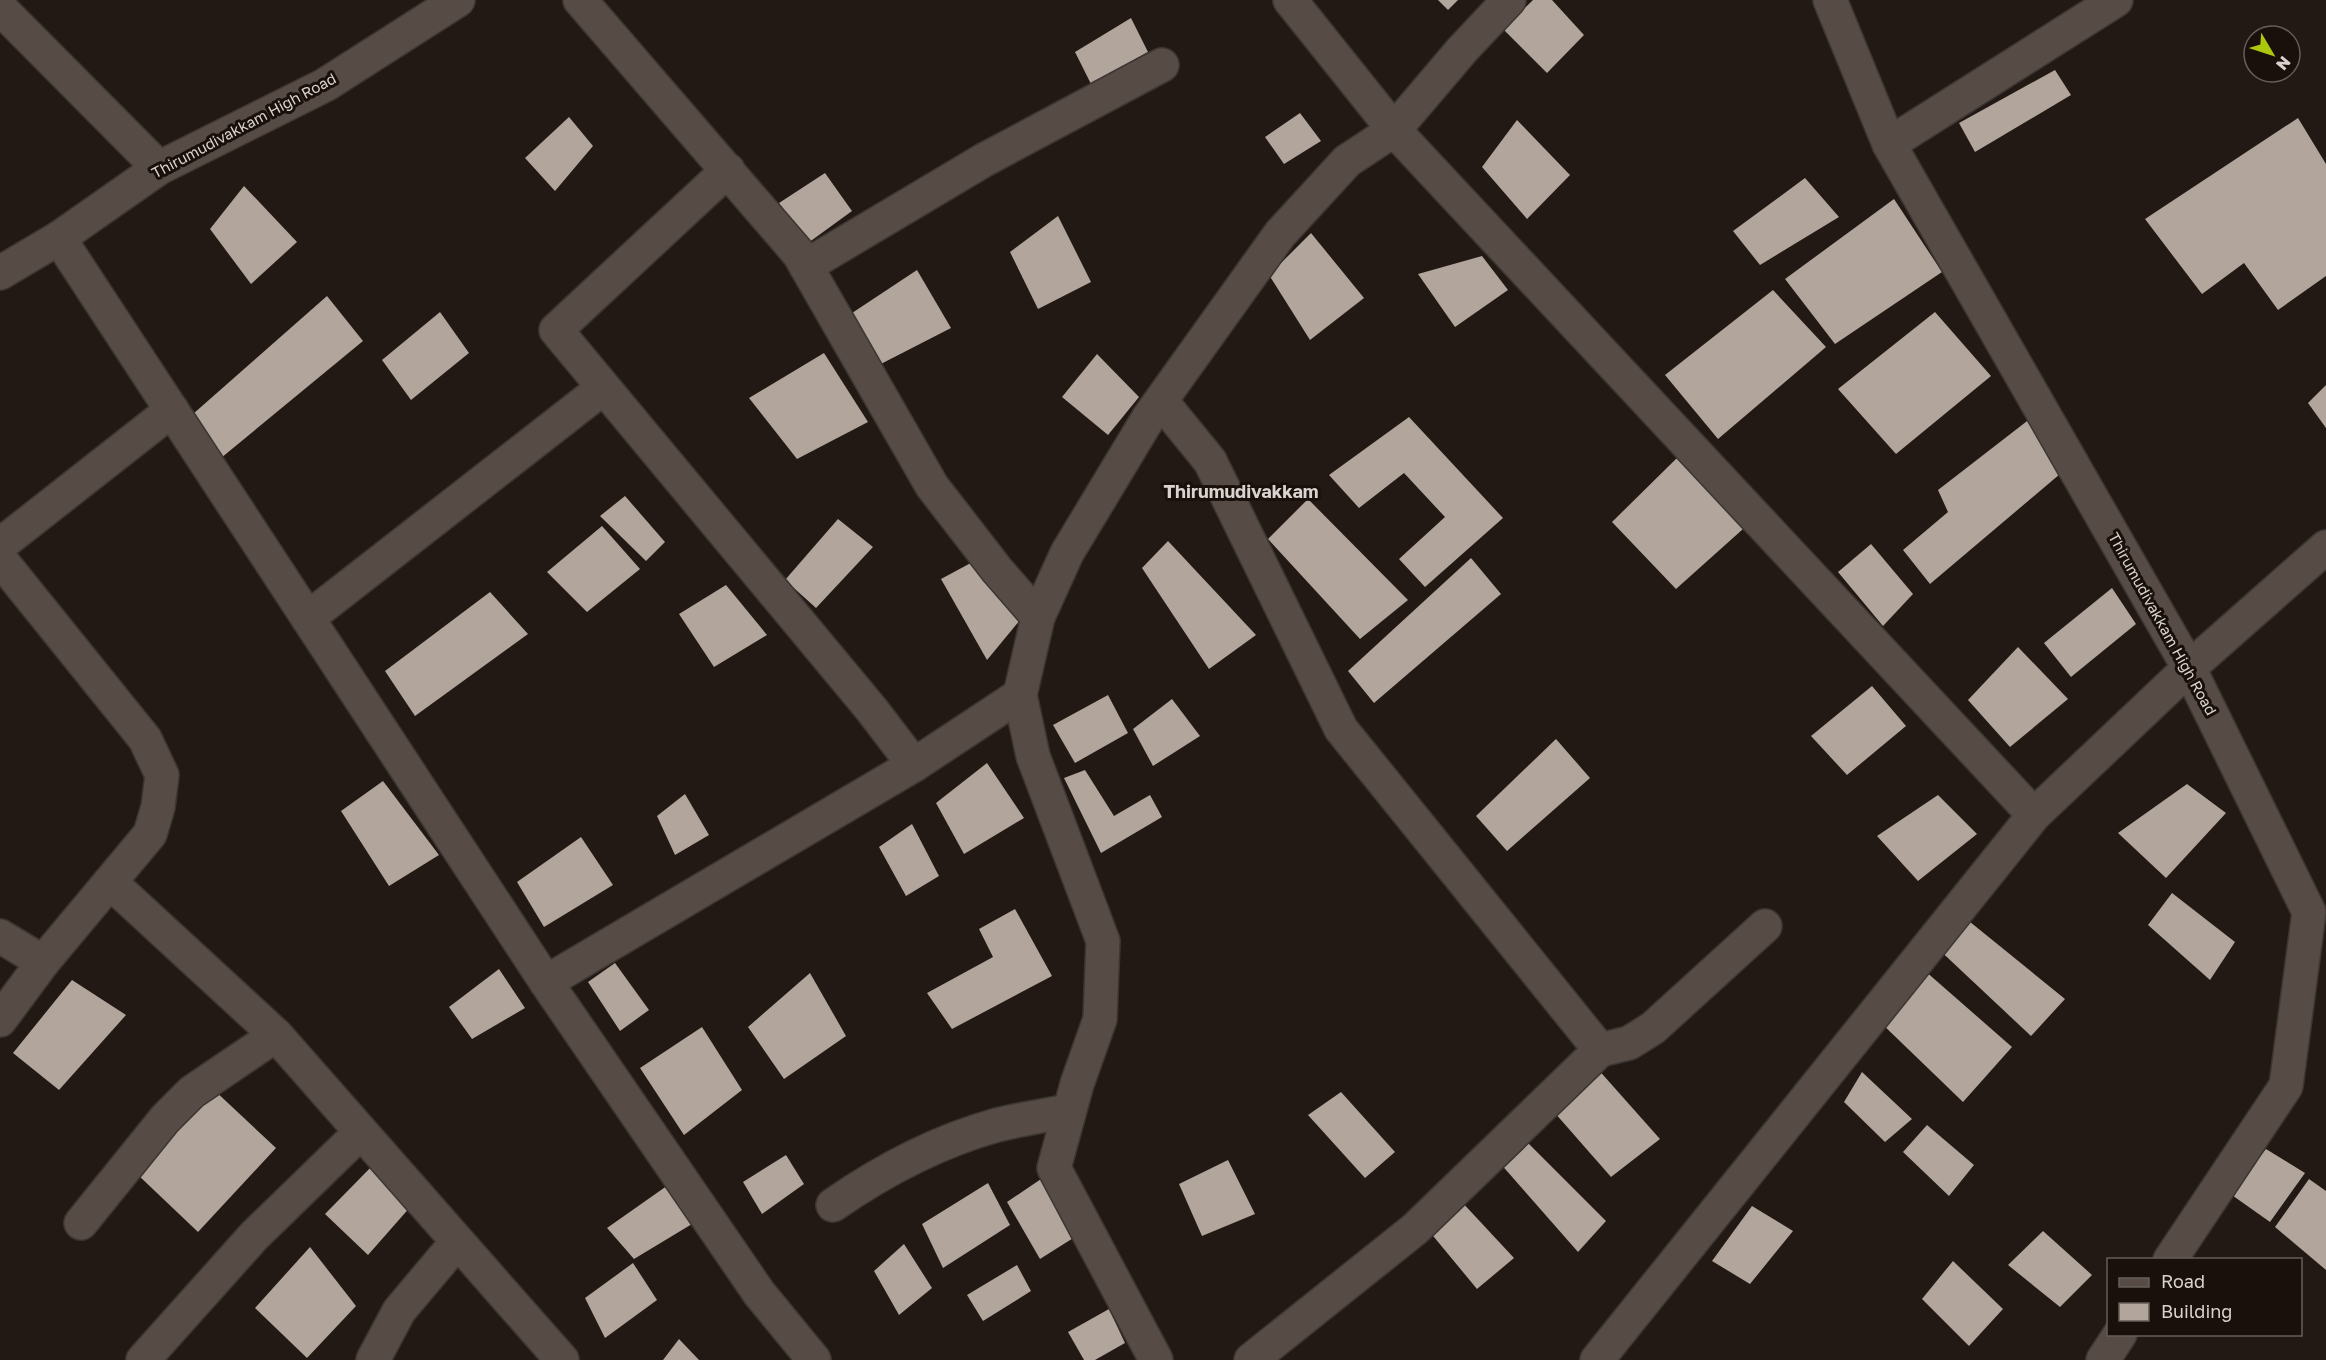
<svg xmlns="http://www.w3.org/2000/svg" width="2326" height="1360" font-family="'Golos Text',sans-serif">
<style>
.building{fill:#b1a59c}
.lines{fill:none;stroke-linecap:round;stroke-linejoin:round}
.minor-casing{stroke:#3c3633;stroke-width:36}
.tertiary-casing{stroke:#3c3633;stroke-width:36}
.minor{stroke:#564b45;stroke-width:33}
.tertiary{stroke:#564b45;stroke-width:33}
.labels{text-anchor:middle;stroke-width:6;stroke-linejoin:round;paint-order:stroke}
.street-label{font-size:15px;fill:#d9d2ce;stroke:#19100b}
.quarter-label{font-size:18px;font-weight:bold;fill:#d9d2ce;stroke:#19100b}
</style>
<rect width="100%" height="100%" fill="#221914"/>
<!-- building -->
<g class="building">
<polygon points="1438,0 1458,0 1448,10"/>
<polygon points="1533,0 1552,0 1584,35 1547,73 1503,29"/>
<polygon points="1131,18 1148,52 1091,84 1075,52"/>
<polygon points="2055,70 2071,95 1975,152 1959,123"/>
<polygon points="1300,113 1321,141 1284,164 1265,137"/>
<polygon points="569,117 593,146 555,191 525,158"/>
<polygon points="2298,118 2326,164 2326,276 2278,310 2244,263 2202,294 2145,219"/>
<polygon points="1517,120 1570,175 1527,219 1482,167"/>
<polygon points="825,173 852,211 808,243 779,203"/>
<polygon points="1805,178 1839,217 1760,265 1733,231"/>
<polygon points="244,186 297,242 251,284 210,229"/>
<polygon points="1894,199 1942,272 1835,344 1785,279"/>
<polygon points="1058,216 1091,282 1038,309 1010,252"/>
<polygon points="1311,233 1364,298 1310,340 1269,275"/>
<polygon points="1482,256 1508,290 1455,327 1418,274"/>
<polygon points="917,270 951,328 875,367 846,317"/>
<polygon points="1773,290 1826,347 1718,439 1665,375"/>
<polygon points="327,296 363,341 221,458 193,414"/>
<polygon points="440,312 469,353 411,400 382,360"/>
<polygon points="1935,312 1991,376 1896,454 1838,389"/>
<polygon points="824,353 868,422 797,459 749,398"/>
<polygon points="1097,354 1139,397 1108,435 1062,397"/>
<polygon points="2326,385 2326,428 2308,403"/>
<polygon points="1409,417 1503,518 1425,587 1399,559 1445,517 1404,473 1359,508 1329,475"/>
<polygon points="2031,418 2060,474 1930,584 1903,550 1948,512 1938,490"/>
<polygon points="1680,455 1743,529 1676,589 1612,522"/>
<polygon points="625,496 665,542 646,561 600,516"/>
<polygon points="1308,499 1408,600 1360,639 1268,539"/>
<polygon points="838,519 873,547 816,608 785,580"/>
<polygon points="602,526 640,569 587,612 547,572"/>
<polygon points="1168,541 1256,635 1209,669 1142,568"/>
<polygon points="1871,544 1913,594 1883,626 1838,572"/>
<polygon points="980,558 1021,619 987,660 941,579"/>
<polygon points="1471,558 1501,594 1374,703 1348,671"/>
<polygon points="726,585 767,635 714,667 679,614"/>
<polygon points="2112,588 2136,624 2071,677 2044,643"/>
<polygon points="490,592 528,634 415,716 385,671"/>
<polygon points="2018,647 2068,699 2010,747 1968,700"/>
<polygon points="1872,686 1906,726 1847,775 1811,736"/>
<polygon points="1108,695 1128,733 1075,763 1053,725"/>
<polygon points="1172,699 1200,736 1153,766 1133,729"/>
<polygon points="1556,739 1590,778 1507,851 1476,816"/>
<polygon points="987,763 1024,818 964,854 936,803"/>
<polygon points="1085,770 1114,816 1150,795 1162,817 1101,853 1064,778"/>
<polygon points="383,781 439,855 389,886 341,811"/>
<polygon points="2187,784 2226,813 2166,878 2118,833"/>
<polygon points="685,794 709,835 675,855 657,816"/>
<polygon points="1938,795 1977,834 1918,881 1877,836"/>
<polygon points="912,824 939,876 906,896 879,847"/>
<polygon points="581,837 613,885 544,927 517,882"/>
<polygon points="2172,893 2235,942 2210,980 2148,925"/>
<polygon points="1015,909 1052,976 952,1029 927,993 993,957 979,929"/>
<polygon points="1959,913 2065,999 2031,1036 1933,944"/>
<polygon points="615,963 649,1010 620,1031 588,982"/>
<polygon points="499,969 525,1008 472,1039 449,1007"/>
<polygon points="1924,970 2012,1047 1963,1102 1878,1020"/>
<polygon points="810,973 846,1036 784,1079 748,1027"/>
<polygon points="72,980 126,1015 59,1090 13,1053"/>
<polygon points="702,1027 742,1090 684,1135 640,1068"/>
<polygon points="1596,1067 1660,1139 1611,1177 1547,1104"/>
<polygon points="1862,1072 1912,1119 1885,1142 1844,1102"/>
<polygon points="213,1089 276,1148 198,1232 137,1174"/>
<polygon points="1341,1092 1395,1152 1365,1178 1308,1115"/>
<polygon points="1927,1125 1974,1165 1949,1196 1903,1152"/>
<polygon points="1527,1142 1606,1221 1578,1252 1499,1162"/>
<polygon points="2266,1149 2305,1173 2270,1222 2229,1193"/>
<polygon points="786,1155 804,1184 762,1214 743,1182"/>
<polygon points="1228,1160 1255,1214 1202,1236 1179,1184"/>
<polygon points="375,1163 412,1205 368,1255 325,1214"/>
<polygon points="1044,1177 1078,1235 1040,1259 1007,1202"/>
<polygon points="2309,1179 2326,1191 2326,1270 2275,1227"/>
<polygon points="671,1183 697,1221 634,1259 607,1228"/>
<polygon points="988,1183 1010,1225 943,1268 922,1224"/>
<polygon points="1460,1200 1514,1258 1477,1289 1429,1231"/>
<polygon points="1752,1206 1793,1231 1750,1284 1712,1261"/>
<polygon points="2043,1231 2092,1275 2060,1307 2008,1265"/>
<polygon points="904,1244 932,1288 899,1315 874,1271"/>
<polygon points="310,1247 356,1306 307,1358 255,1308"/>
<polygon points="1953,1261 2003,1309 1969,1346 1922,1299"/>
<polygon points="633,1263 657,1300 605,1338 585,1298"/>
<polygon points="1017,1265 1031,1291 983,1321 967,1295"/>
<polygon points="1109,1309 1125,1343 1095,1360 1084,1360 1068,1332"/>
<polygon points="679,1339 699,1360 663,1360"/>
</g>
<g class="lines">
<!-- minor casing -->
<g class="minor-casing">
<g id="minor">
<polyline points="580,0 799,254 932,486 997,570 1038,617"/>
<polyline points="1290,0 1394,130 2034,815 2189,668 2326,547"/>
<polyline points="0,8 159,168"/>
<polyline points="1889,144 2116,0"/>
<polyline points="728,170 556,330 872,710 914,765 1020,695"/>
<polyline points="59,238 546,982 759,1293 814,1360"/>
<polyline points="806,266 984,160 1162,65"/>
<polyline points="1161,401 1210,461 1341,729 1600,1050 1415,1229 1251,1360"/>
<polyline points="0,545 172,410"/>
<polyline points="0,559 145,739 162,775 158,807 150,834 43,962 0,1020"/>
<polyline points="308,618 603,388"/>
<polyline points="110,882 276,1035 562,1360"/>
<polyline points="0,936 43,962"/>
<polyline points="546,982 914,765"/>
<polyline points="1600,1050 1629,1043 1653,1028 1765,926"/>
<path d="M833,1205C882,1171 939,1141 997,1125C1021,1119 1046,1115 1069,1111"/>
<polyline points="81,1223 165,1119 192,1092 276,1035"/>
<polyline points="143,1360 254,1236 361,1132"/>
<polyline points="373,1360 399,1311 457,1242"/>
<polyline points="1156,1360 1054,1168 1077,1084 1100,1019 1103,941 1033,756 1020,695 1038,617 1067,553 1149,417 1280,234 1347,161 1394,130 1462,50 1509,0"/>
<polyline points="1597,1360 2034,815"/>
</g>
</g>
<!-- tertiary casing -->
<g class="tertiary-casing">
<g id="tertiary">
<polyline points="1830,0 1889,144 2189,668 2309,912 2286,1086 2170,1260"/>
<polyline points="0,273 59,238 159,168 325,85 458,0"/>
<polyline points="2103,1360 2120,1334"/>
</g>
</g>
<!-- minor -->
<use href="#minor" class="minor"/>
<!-- tertiary -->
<use href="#tertiary" class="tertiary"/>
</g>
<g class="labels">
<!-- street labels -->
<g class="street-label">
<text transform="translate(244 126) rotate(-28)" y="5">Thirumudivakkam High Road</text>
<text transform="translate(2162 624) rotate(61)" y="5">Thirumudivakkam High Road</text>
</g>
<!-- quarter labels -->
<g class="quarter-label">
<text x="1241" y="498">Thirumudivakkam</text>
</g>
</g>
<!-- legend -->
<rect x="2107" y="1258" width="195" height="78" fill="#19100b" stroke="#665e59" stroke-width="1.5"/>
<rect x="2119" y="1278" width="30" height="9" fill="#564b45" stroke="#665e59" stroke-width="1.5"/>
<text x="2161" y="1288" font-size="18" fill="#d9d2ce">Road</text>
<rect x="2119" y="1303" width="30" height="18" fill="#b1a59c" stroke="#665e59" stroke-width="1.5"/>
<text x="2161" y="1318" font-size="18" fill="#d9d2ce">Building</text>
<!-- north arrow -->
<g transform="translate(2272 54) rotate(129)"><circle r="28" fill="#19100b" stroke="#665e59" stroke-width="1.5"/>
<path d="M0-4.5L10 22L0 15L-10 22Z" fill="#adc60e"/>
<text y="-9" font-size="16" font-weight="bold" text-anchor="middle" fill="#d9d2ce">N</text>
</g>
</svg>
